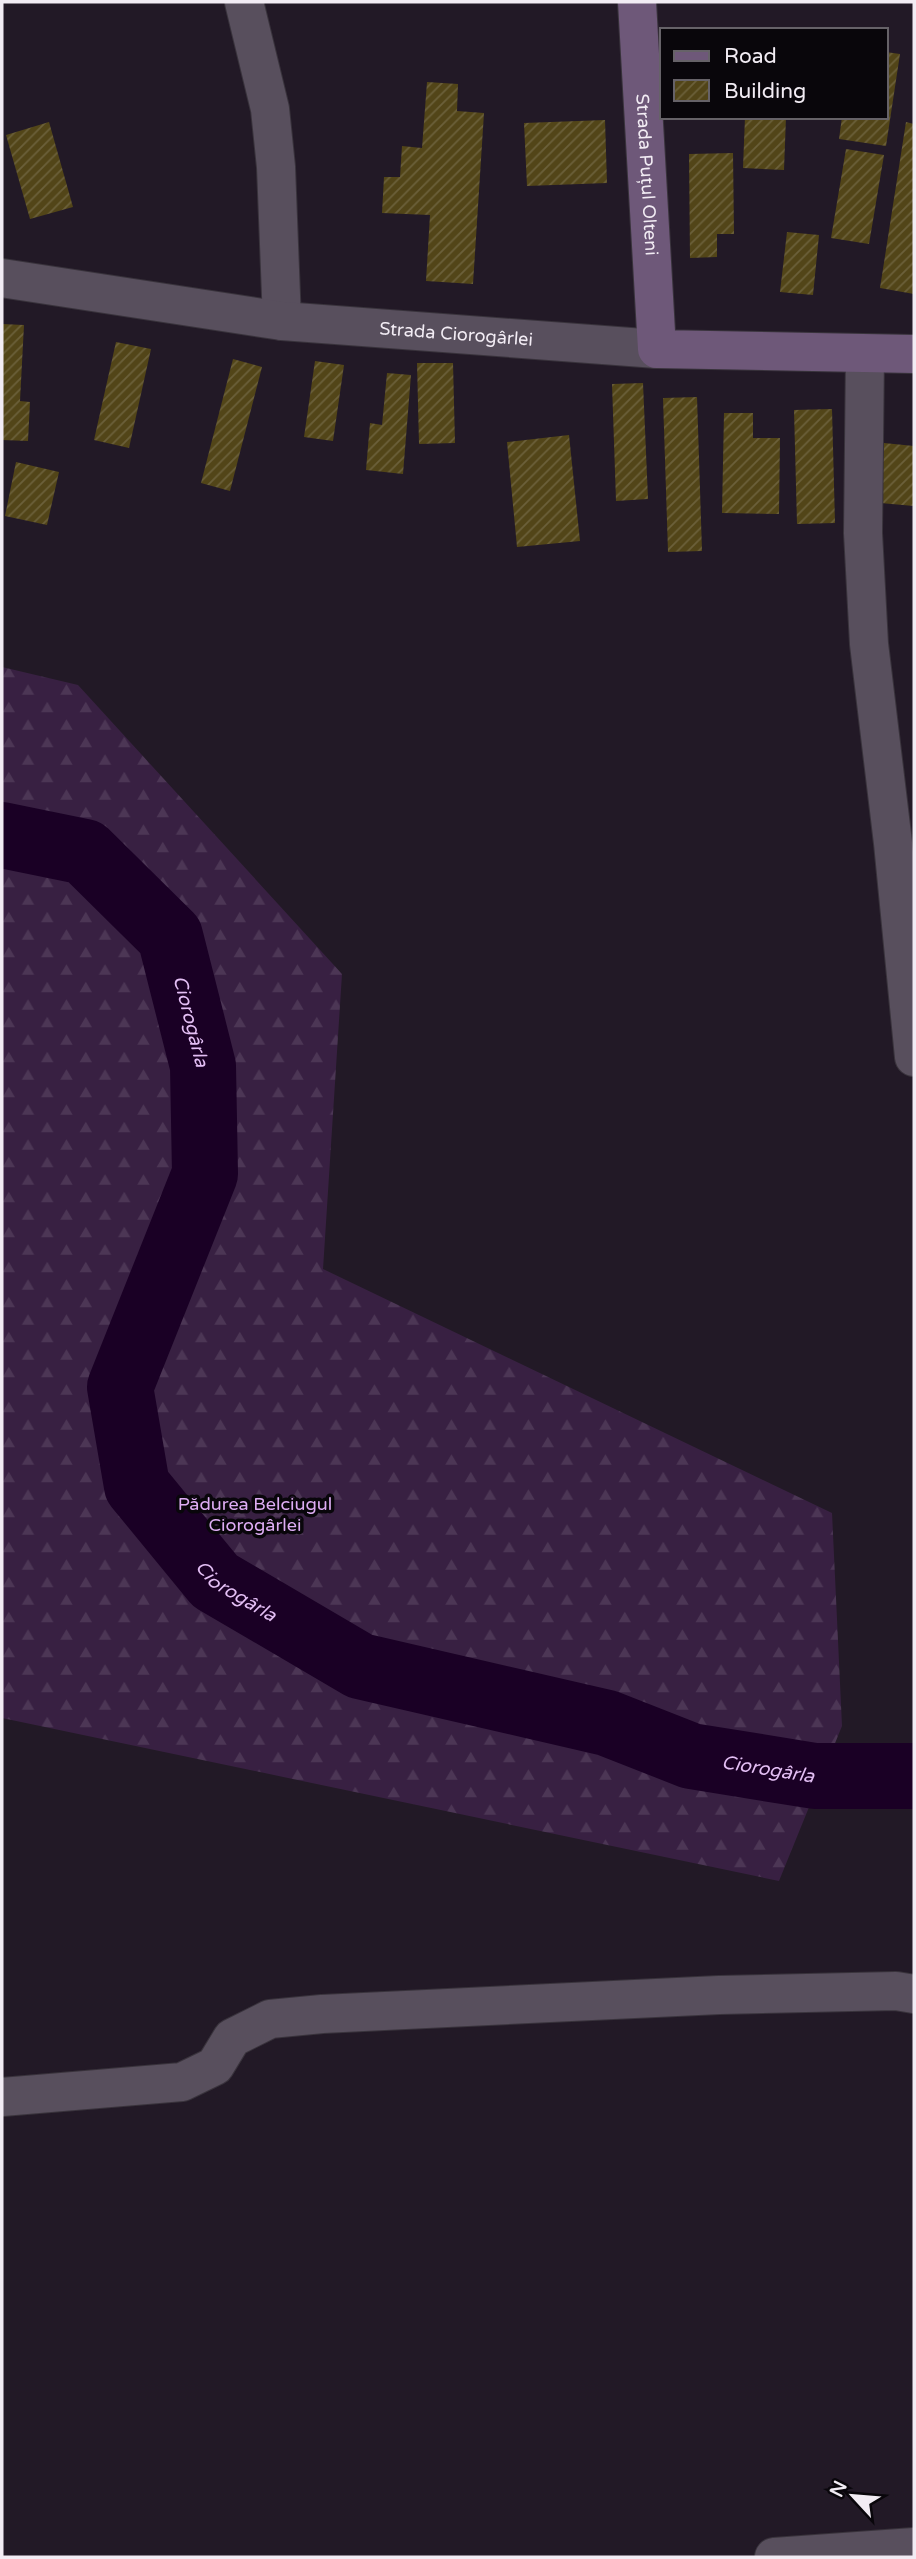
<svg xmlns="http://www.w3.org/2000/svg" width="916" height="2559" font-family="'Varela Round',sans-serif">
<style>
.forest{fill:url(#forest-firs)}
.lines{fill:none;stroke-linecap:round;stroke-linejoin:round}
.river{stroke:#1a0025;stroke-width:66}
.building{fill:url(#building-hatch)}
.street-casing{stroke:#39333c;stroke-width:40}
.secondary-casing{stroke:#39333c;stroke-width:40}
.street{stroke:#584f5d;stroke-width:38}
.secondary{stroke:#6e5879;stroke-width:38}
.labels{text-anchor:middle;stroke-width:7;stroke-linejoin:round;paint-order:stroke}
.street-label{font-size:18px;fill:#f2ecf4;stroke:#09060b}
.park-label{font-size:18px;fill:#deadf4;stroke:#09060b}
.water-label{font-size:19px;font-style:italic;fill:#e3bef4;stroke:#09060b}
</style>
<defs>
<pattern id="forest-firs" width="22" height="20" patternUnits="userSpaceOnUse" patternTransform="scale(1.75)"><rect width="22" height="20" fill="#382042"/><path d="M5 1l3.5 6h-7zM16 11l3.5 6h-7z" fill="#4c3655"/></pattern>
<pattern id="building-hatch" width="6" height="6" patternUnits="userSpaceOnUse" patternTransform="scale(1.75)"><rect width="6" height="6" fill="#524518"/><path d="M-1 1l2-2M0 6l6-6M5 7l2-2" fill="none" stroke="#6b603a"/></pattern>
</defs>
<rect width="100%" height="100%" fill="#221926"/>
<!-- forest -->
<polygon class="forest" points="2,667 78,685 342,974 323,1269 832,1513 842,1726 779,1881 2,1718"/>
<g class="lines">
<!-- river -->
<path class="river" id="s1" d="M2,835L85,852L170,936L203,1066L205,1174L120,1387L137,1486L215,1581L360,1666L607,1723L691,1756L815,1776H914"/>
</g>
<!-- building -->
<g class="building">
<polygon points="886,52 900,54 886,146 839,139 842,117 886,117"/>
<polygon points="427,82 458,84 457,111 484,113 473,284 426,281 430,215 382,213 384,177 400,177 402,146 422,148"/>
<polygon points="745,117 786,117 784,170 743,168"/>
<polygon points="605,120 607,183 527,186 524,123"/>
<polygon points="49,122 73,207 30,219 6,135"/>
<polygon points="906,122 914,124 914,294 880,288"/>
<polygon points="846,149 884,155 869,244 831,238"/>
<polygon points="733,153 734,234 717,234 717,257 690,258 689,154"/>
<polygon points="787,232 819,235 813,295 780,292"/>
<polygon points="2,324 24,325 20,401 30,402 28,441 2,440"/>
<polygon points="116,342 151,349 129,448 94,440"/>
<polygon points="233,359 262,367 230,491 201,483"/>
<polygon points="315,361 344,365 333,441 304,437"/>
<polygon points="417,363 453,363 455,443 419,444"/>
<polygon points="387,373 411,375 403,474 366,470 370,423 382,425"/>
<polygon points="643,383 648,499 616,501 612,384"/>
<polygon points="697,397 702,551 668,552 663,398"/>
<polygon points="832,409 835,523 797,524 794,410"/>
<polygon points="724,413 753,413 753,438 780,438 779,514 722,513"/>
<polygon points="569,435 580,541 517,547 507,442"/>
<polygon points="884,443 914,446 914,506 880,503"/>
<polygon points="16,462 59,472 47,525 5,516"/>
</g>
<g class="lines">
<!-- street casing -->
<g class="street-casing">
<g id="street">
<polyline points="244,2 270,109 276,167 282,321"/>
<path id="s2" d="M2,278L282,321L657,349"/>
<polyline points="865,354 863,533 869,644 893,843 914,1057"/>
<polyline points="2,2097 182,2082 215,2066 232,2038 270,2019 322,2014 719,1995 896,1991 914,1994"/>
<polyline points="774,2557 914,2547"/>
</g>
</g>
<!-- secondary casing -->
<g class="secondary-casing">
<g id="secondary">
<path id="s3" d="M637,2L657,349L914,354"/>
</g>
</g>
<!-- street -->
<use href="#street" class="street"/>
<!-- secondary -->
<use href="#secondary" class="secondary"/>
</g>
<g class="labels">
<!-- street labels -->
<g class="street-label">
<text dy="6" stroke="none"><textPath href="#s3" startOffset="173">Strada Puțul Olteni</textPath></text>
<text dy="6" stroke="none"><textPath href="#s2" startOffset="458">Strada Ciorogârlei</textPath></text>
</g>
<!-- park labels -->
<g class="park-label">
<text x="255" y="1510">Pădurea Belciugul<tspan x="255" dy="21">Ciorogârlei</tspan></text>
</g>
<!-- water labels -->
<g class="water-label">
<text dy="7" stroke="none"><textPath href="#s1" startOffset="292">Ciorogârla</textPath></text>
<text dy="7" stroke="none"><textPath href="#s1" startOffset="922">Ciorogârla</textPath></text>
<text dy="7" stroke="none"><textPath href="#s1" startOffset="1489">Ciorogârla</textPath></text>
</g>
</g>
<!-- border -->
<rect width="916" height="2559" fill="none" stroke="#f2ecf4" stroke-width="7"/>
<!-- legend -->
<rect x="660" y="28" width="228" height="91" fill="#09060b" stroke="#666268" stroke-width="2"/>
<rect x="674" y="51" width="35" height="10" fill="#6e5879" stroke="#666268" stroke-width="2"/>
<text x="724" y="63" font-size="21" fill="#f2ecf4">Road</text>
<rect x="674" y="80" width="35" height="21" fill="url(#building-hatch)" stroke="#666268" stroke-width="2"/>
<text x="724" y="98" font-size="21" fill="#f2ecf4">Building</text>
<!-- north arrow -->
<g transform="translate(853 2496) rotate(296)" stroke="#09060b" stroke-width="5" paint-order="stroke">
<path d="M0-5L12 26L0 18L-12 26Z" fill="#f2ecf4"/>
<text y="-10" font-size="19" font-weight="bold" text-anchor="middle" fill="#f2ecf4">N</text>
</g>
</svg>
